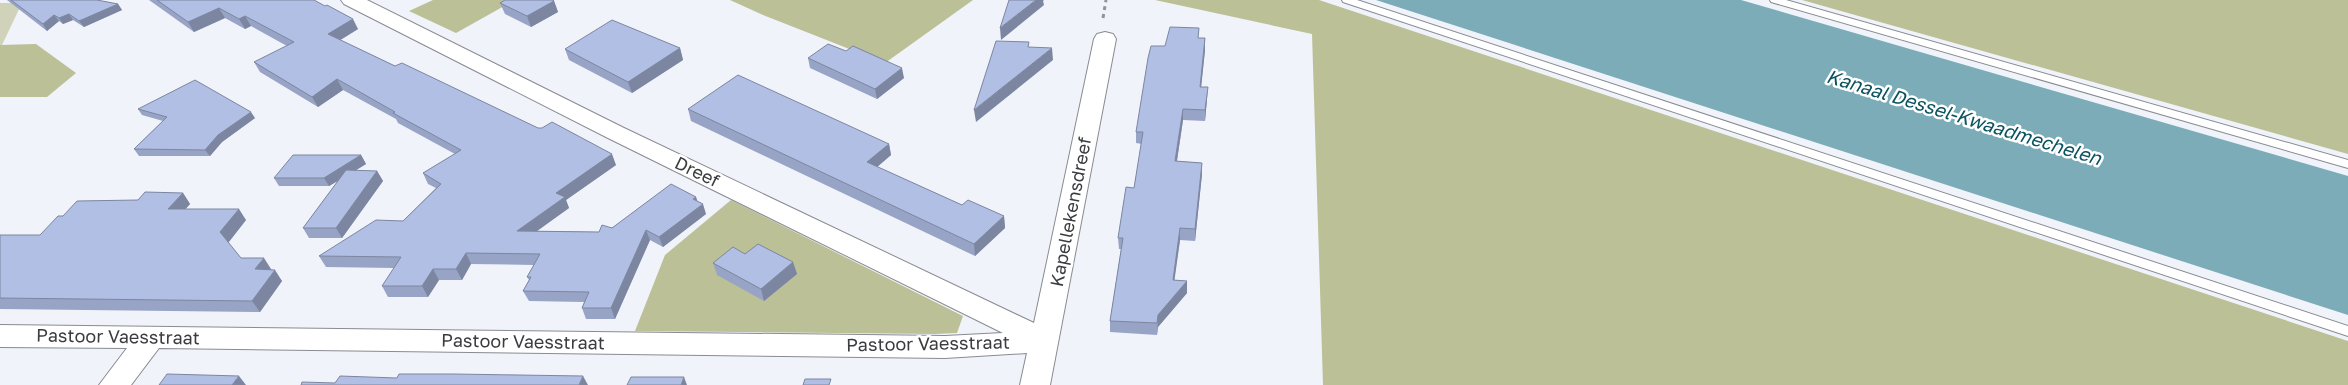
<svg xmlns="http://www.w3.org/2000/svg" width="2348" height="385" font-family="'Golos Text',sans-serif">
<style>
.green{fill:#d0d3ba}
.forest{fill:#bbc097}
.water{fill:#7bacb8}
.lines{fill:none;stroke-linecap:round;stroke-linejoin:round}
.lane-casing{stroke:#888b91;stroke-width:2}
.street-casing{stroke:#888b91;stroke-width:2}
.path{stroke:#919398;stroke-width:3;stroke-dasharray:4 4;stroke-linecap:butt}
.lane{fill:#fff;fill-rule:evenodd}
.street{fill:#fff;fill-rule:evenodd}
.wall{fill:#98a4c5}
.shaded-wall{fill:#7c86a0}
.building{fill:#b1bfe5;stroke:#7c86a0}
.labels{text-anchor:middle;stroke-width:5;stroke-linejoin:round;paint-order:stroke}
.street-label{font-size:18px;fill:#3b3c3f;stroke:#fff}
.water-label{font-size:19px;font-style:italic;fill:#0b5360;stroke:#fff}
</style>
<rect width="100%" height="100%" fill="#f0f3fa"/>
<!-- green -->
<polygon class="green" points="0,3 22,3 2,45 0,45"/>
<!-- forest -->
<g class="forest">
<polygon points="433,0 515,0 456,33 409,11"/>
<polygon points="730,0 973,0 885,63 763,15"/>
<polygon points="1155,0 1319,0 2348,341 2348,385 1323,385 1312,34"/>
<polygon points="1802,0 2348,0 2348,154"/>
<polygon points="36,44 76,73 47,97 0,97 0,45"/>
<polygon points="731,200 963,316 957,333 935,334 635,331 665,255"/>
</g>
<!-- water -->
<polygon class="water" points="1376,0 1741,0 2348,176 2348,315"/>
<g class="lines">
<!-- lane casing -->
<g class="lane-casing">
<g id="lane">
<polygon points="1342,0 1357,0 2348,326 2348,336 1343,2"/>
<polygon points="1770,0 1786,0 2348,160 2348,168 1771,2"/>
</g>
</g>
<!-- street casing -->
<g class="street-casing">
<polygon id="street" points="341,0 367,0 624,128 1034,323 1094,39 1097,34 1105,32 1113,34 1116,39 1050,385 1020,385 1027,353 945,358 159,348 131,385 99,385 127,348 0,347 0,325 945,336 1003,333 608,138 344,4"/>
</g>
<!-- path -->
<polyline class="path" points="1103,18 1106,0"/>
<!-- lane -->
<use href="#lane" class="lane"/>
<!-- street -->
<use href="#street" class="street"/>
</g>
<!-- wall -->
<g class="wall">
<polygon points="7,0 97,0 118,4 122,10 84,27 73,20 63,24 59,21 47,31"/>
<polygon points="149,0 314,0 358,29 340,40 395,66 538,128 616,165 566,200 569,208 536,231 599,232 696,197 697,201 706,214 663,247 650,240 615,319 586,319 582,308 584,302 529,301 523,291 529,280 527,277 534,265 471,264 462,280 439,280 428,297 388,297 382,286 394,268 326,267 319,256 403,221 436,188 428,184 423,173 455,154 398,123 396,119 343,90 318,107 260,72 254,62 287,46 251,26 245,29 225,18 194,32"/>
<polygon points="554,1 558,12 531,27 505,14 500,3"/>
<polygon points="1199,38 1205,38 1205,50 1201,87 1207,99 1205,121 1183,120 1177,161 1202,163 1202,174 1195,241 1180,240 1174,280 1187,281 1187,293 1158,327 1157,335 1110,332 1110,321 1121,249 1119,249 1118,238 1134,188 1142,144 1136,143 1136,132"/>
<polygon points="680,48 683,60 632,93 569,60 565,49"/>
<polygon points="808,58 904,78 877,99 810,68"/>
<polygon points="138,109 255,118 222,142 210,156 139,156 134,149 163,121 142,115"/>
<polygon points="688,109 889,144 891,155 877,167 962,205 1004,216 1005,228 975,256 691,121"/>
<polygon points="361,155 366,164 355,171 377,171 383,181 342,238 309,238 303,228 338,181 329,186 279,186 274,178"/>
<polygon points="183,193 190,204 185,209 246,220 228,243 241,258 271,269 282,281 260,312 0,309 0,235 40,235 63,216 138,200"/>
<polygon points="745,254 793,262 797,274 764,301 717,275 713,263"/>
</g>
<!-- shaded-wall -->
<g class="shaded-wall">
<polygon points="1036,0 1044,0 1043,1 1044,5 1001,40 1000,28"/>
<polygon points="554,1 558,12 531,27 527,16"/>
<polygon points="118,4 122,10 84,27 79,21"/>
<polygon points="219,8 225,18 194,32 188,22"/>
<polygon points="69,14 73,20 63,24 59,18"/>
<polygon points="54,15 59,21 47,31 43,24"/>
<polygon points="245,16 251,26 245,29 239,19"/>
<polygon points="353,19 358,29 334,44 328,34"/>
<polygon points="1205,38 1205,50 1200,98 1200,87"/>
<polygon points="680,48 683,60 632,93 628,82"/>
<polygon points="1052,48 1053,60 976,122 974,110"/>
<polygon points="902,68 904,78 877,99 875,89"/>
<polygon points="337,79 343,90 318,107 312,97"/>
<polygon points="1208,87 1207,99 1205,121 1205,110"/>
<polygon points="1183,109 1183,120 1175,173 1175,161"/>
<polygon points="251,112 255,118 222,142 210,156 205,150 218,135"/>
<polygon points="889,144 891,155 869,174 867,162"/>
<polygon points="612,154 616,165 566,200 569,208 522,242 517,231 556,193"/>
<polygon points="361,155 366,164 329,186 324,178"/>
<polygon points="1202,163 1202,174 1195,241 1195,229"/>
<polygon points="377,171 383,181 342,238 336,228"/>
<polygon points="183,193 190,204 176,220 168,209"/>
<polygon points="696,197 699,206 703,204 706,214 663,247 659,237 693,199"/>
<polygon points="239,209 246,220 228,243 220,232"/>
<polygon points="1004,216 1005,228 975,256 974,244"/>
<polygon points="1180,228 1180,240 1173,291 1173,280"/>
<polygon points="646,230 650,240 615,319 611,308"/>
<polygon points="466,253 471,264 462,280 456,269"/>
<polygon points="264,258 271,269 255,269"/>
<polygon points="793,262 797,274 764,301 761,289"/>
<polygon points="433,269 439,280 428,297 422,286"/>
<polygon points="275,270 282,281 260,312 252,301"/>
<polygon points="1187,281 1187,293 1158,327 1157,335 1158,315"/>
<polygon points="239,376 246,385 232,385"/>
<polygon points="583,376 588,385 579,385"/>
<polygon points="684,377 687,385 681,385"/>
</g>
<!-- building -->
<g class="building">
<polygon points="11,0 97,0 118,4 79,21 69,14 59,18 54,15 43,24"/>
<polygon points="157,0 314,0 325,6 327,5 353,19 328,34 395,66 402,63 538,128 542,128 552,122 612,154 556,193 565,197 517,231 599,232 602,225 612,228 671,184 696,197 693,199 703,204 659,237 646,230 611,308 582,308 589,292 523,291 531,277 527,277 540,254 466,253 456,269 433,269 422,286 382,286 401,257 319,256 376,220 403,221 441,184 423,173 461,150 393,113 395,112 337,79 312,97 254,62 294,42 245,16 239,19 219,8 188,22"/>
<polygon points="505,0 553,0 554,1 527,16 500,3"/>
<polygon points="1009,0 1036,0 1000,28 1002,22"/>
<polygon points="612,20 680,48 628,82 565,49"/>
<polygon points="1170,27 1199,28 1198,38 1205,38 1200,87 1208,87 1205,110 1183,109 1175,161 1202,163 1195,229 1180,228 1173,280 1187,281 1158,315 1157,323 1110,321 1123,238 1118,238 1126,187 1134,188 1143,132 1136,132 1148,58 1151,46 1165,46"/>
<polygon points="996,41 1029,42 1028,47 1052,48 974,110"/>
<polygon points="828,44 846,51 853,46 902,68 875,89 808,58"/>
<polygon points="738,75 889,144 867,162 962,205 968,200 1004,216 974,244 688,109"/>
<polygon points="195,80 251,112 218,135 205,150 134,149 167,117 138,109"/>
<polygon points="293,155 361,155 324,178 274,178"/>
<polygon points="346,170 377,171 336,228 303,228"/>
<polygon points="145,192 183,193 168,209 239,209 220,232 241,258 264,258 255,269 275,270 252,301 0,298 0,235 40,235 58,216 63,216 77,201 138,200"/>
<polygon points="758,244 793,262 761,289 713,263 733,247 745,254"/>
<polygon points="167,374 239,376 232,385 159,385"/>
<polygon points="399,374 453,374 583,376 579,385 301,385 302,382 335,383 340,376 397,378"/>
<polygon points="631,377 684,377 681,385 627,385"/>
<polygon points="805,379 831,379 829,385 803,385"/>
</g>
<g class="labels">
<!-- street labels -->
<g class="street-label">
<text transform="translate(697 172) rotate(26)" y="6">Dreef</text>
<text transform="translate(1071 212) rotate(-79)" y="6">Kapellekensdreef</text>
<text transform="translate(118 337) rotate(1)" y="6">Pastoor Vaesstraat</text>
<text transform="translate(523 342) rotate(1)" y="6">Pastoor Vaesstraat</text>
<text transform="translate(928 344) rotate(-1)" y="6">Pastoor Vaesstraat</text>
</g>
<!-- water labels -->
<g class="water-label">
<text transform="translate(1964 117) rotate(17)" y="7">Kanaal Dessel-Kwaadmechelen</text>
</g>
</g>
</svg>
